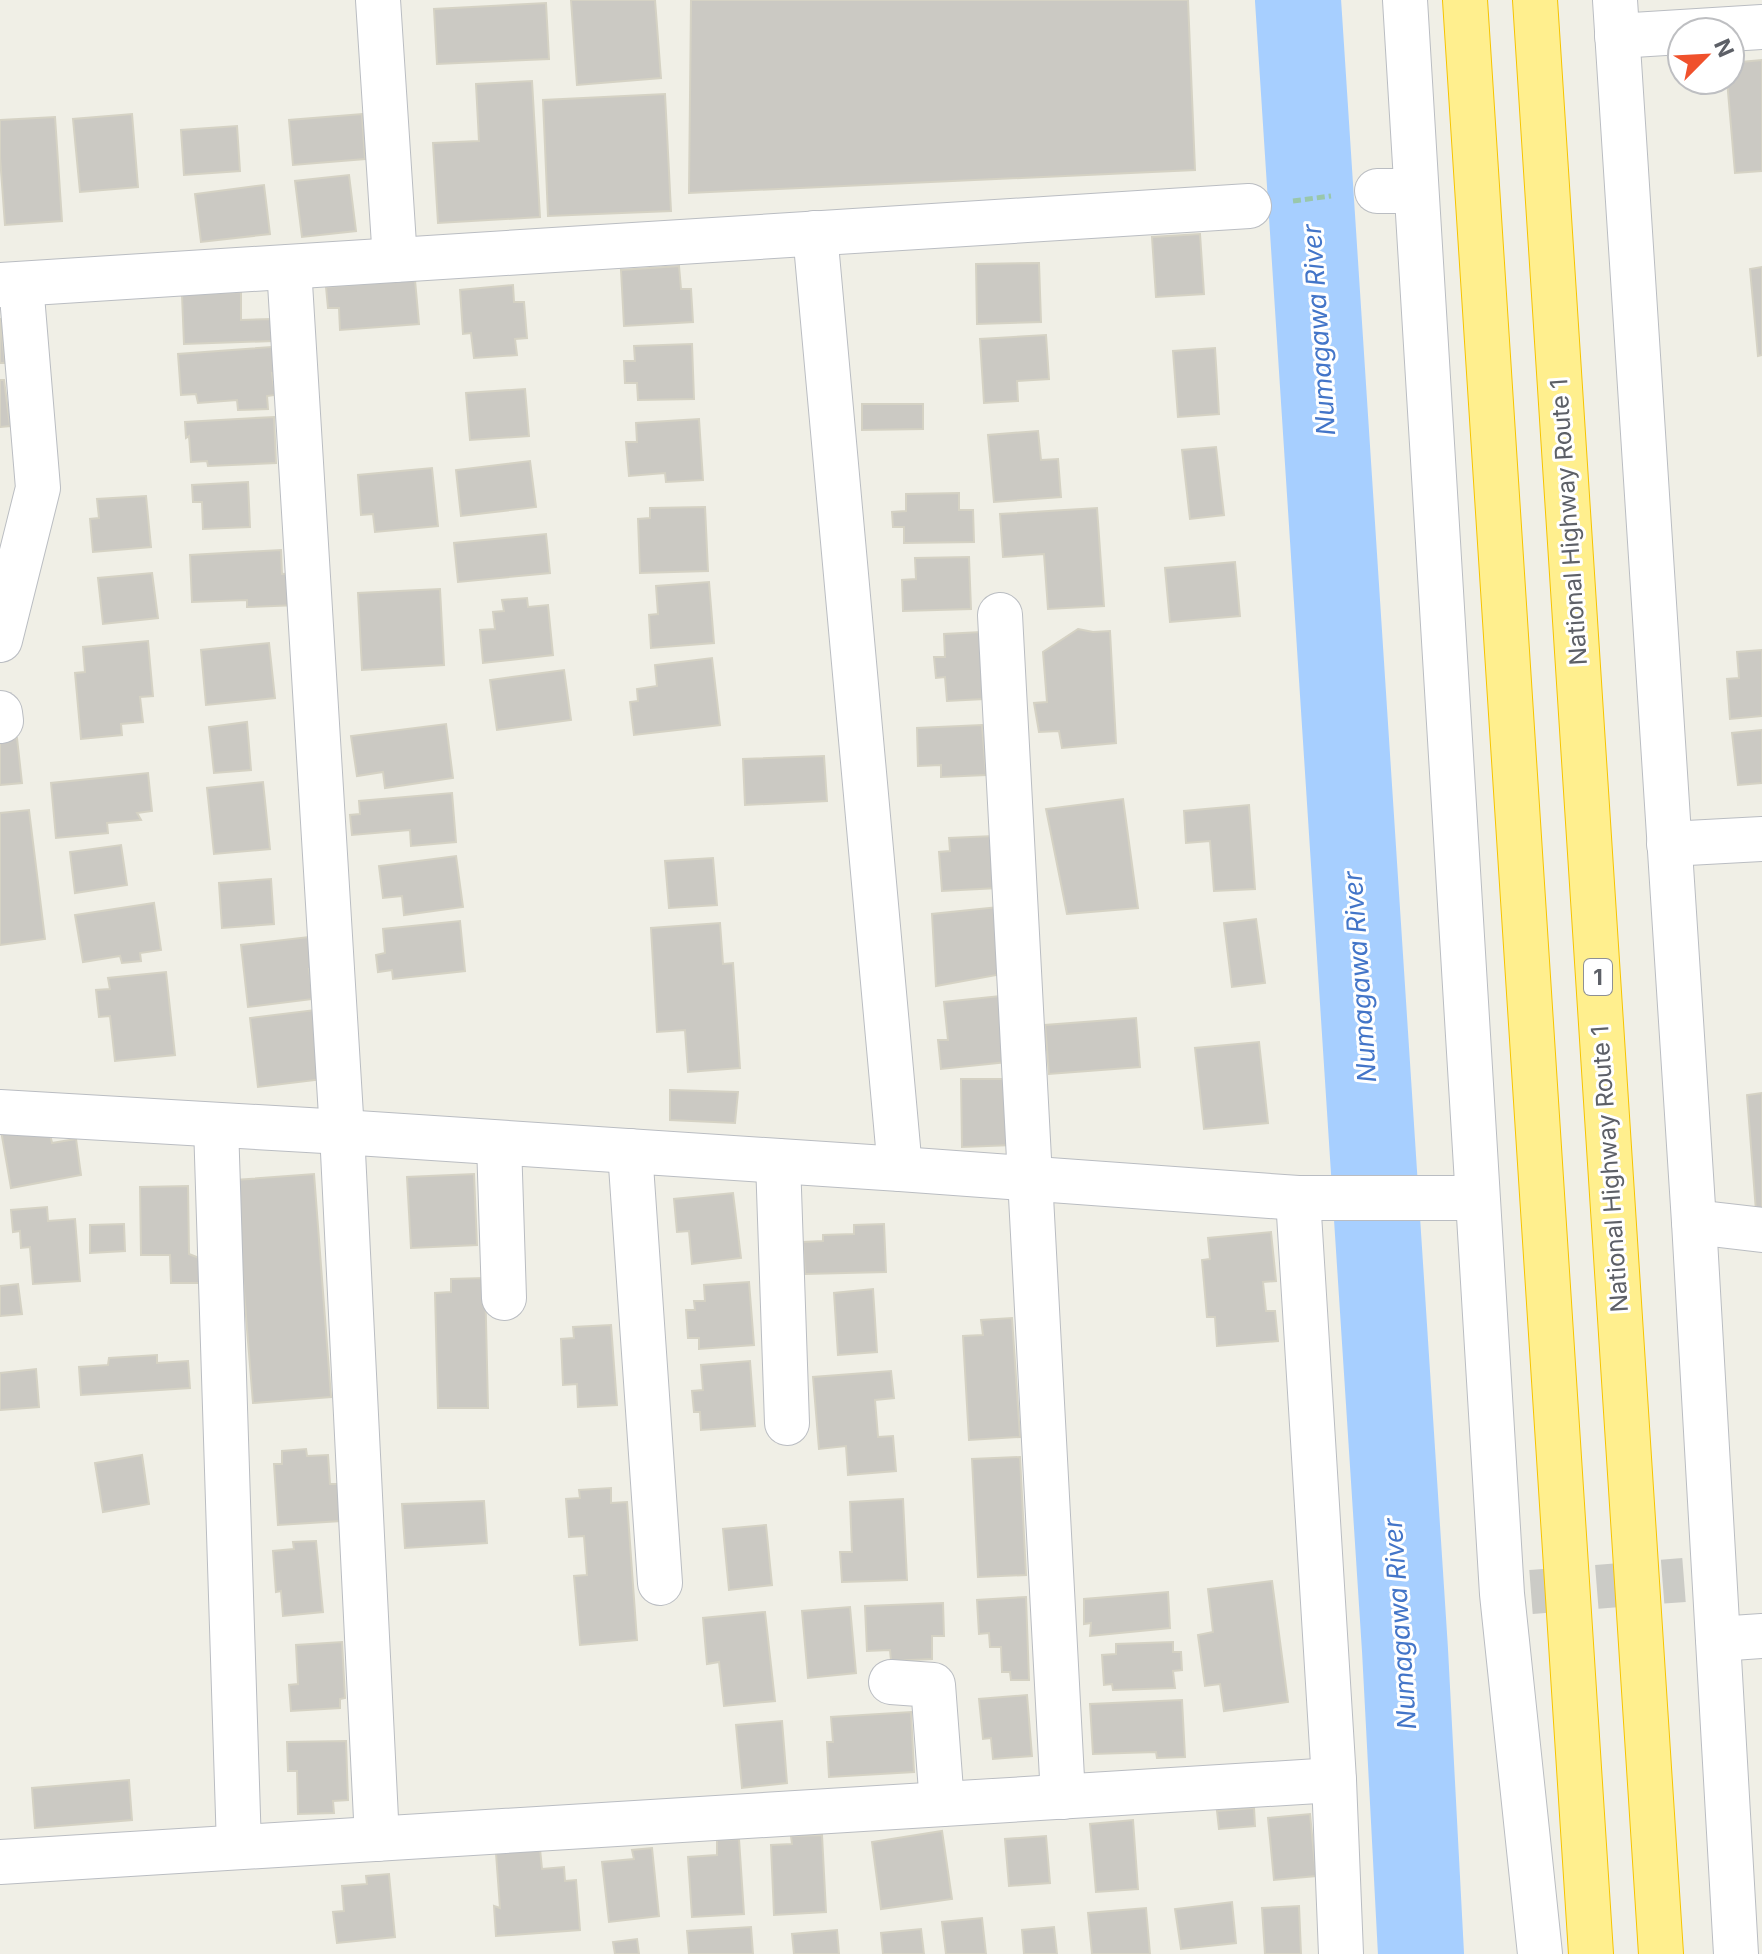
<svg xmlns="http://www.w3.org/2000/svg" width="1762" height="1954" font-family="Inter,sans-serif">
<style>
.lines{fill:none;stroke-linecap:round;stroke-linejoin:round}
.river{stroke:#a7cfff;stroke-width:86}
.building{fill:#cbc9c3;stroke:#d5d2c4;stroke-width:2}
.minor-tunnel{stroke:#cbcbc6;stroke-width:44;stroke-dasharray:44 22;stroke-linecap:butt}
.minor-casing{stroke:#babdc2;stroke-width:46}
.highway-casing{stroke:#f6c400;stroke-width:46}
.path{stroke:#99c7ab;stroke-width:5;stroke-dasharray:8 4;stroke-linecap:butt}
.minor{stroke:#fff;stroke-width:44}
.highway{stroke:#ffef8e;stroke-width:44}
.labels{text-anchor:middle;stroke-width:6;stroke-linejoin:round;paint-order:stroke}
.shield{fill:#fff;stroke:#8e9095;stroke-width:2}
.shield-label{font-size:22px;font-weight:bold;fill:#5d6067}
.street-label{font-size:24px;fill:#5d6067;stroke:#fff}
.water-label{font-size:26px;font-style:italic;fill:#4375c8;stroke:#fff}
</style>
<rect width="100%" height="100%" fill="#f0efe6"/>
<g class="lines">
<!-- river -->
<polyline class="river" points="1298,0 1405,1650 1421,1954"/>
</g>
<!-- building -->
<g class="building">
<polygon points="571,0 655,0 661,78 577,85"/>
<polygon points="691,0 1188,0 1195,170 689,193"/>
<polygon points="546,3 549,59 437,64 434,9"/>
<polygon points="1762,60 1762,171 1735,173 1727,80 1730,80 1730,63"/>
<polygon points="532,81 540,217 438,223 433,143 479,141 476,84"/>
<polygon points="665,94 671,211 548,216 543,100"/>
<polygon points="132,114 138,187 80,192 73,119"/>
<polygon points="362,114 365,159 293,165 289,120"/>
<polygon points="55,117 62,221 5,225 0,157 0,120"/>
<polygon points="237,126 240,171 184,175 181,130"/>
<polygon points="349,175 356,231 302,237 295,181"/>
<polygon points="264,185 270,234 201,242 195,194"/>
<polygon points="1200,234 1204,294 1156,297 1152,237"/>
<polygon points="1039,263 1041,322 977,324 976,264"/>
<polygon points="679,266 681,289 691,289 693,322 624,326 621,270"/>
<polygon points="1762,267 1762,355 1758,356 1750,269"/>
<polygon points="415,280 419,324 340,330 339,308 328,308 326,287"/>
<polygon points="513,285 514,302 524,302 527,338 515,339 517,355 474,358 471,333 463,334 460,290"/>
<polygon points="241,292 241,320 272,319 273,341 184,344 182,295"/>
<polygon points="0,318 5,363 0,363"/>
<polygon points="1046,335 1049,379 1017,381 1018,401 984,403 980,339"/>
<polygon points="692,344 694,399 638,400 637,383 625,383 624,361 635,361 634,346"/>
<polygon points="286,346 288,372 272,373 275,395 267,396 268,409 238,410 237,400 198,403 196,394 181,395 178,354"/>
<polygon points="1215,348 1219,414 1178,417 1173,351"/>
<polygon points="0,380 4,380 10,426 0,427"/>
<polygon points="525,389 529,436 470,440 466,393"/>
<polygon points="862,404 923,404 923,429 862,430"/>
<polygon points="274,417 276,463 208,466 207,461 191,462 189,436 186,438 185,422"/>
<polygon points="699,419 703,480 666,482 665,473 629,476 626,442 637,442 636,423"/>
<polygon points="1038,431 1041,460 1058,459 1061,497 994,502 988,435"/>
<polygon points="1216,447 1224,515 1190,519 1182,450"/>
<polygon points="530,461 536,507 461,516 456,470"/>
<polygon points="432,468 438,526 375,532 373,514 361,515 358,475"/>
<polygon points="248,482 250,527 203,529 202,502 193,502 192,485"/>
<polygon points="959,493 959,510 973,510 974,542 904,543 904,527 893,527 892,512 906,511 906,494"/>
<polygon points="146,496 151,547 93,552 90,519 99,518 97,499"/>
<polygon points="705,507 708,571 640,573 638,519 650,518 650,508"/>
<polygon points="1097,508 1104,606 1048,609 1044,554 1003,557 1000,514"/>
<polygon points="546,534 550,573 458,582 454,543"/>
<polygon points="281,550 282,574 297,573 299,605 247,607 247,600 192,602 190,555"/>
<polygon points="969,557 971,609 903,611 902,580 916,579 915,558"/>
<polygon points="1235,562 1240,616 1170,622 1165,568"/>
<polygon points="152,573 158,618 103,624 98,578"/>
<polygon points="709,582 714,643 651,648 649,615 658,614 656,586"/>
<polygon points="440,589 444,665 362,670 358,593"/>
<polygon points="527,598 528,607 548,605 553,655 483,663 480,630 495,629 493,612 504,611 502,600"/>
<polygon points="1078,629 1093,632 1110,631 1116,743 1062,748 1059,731 1039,732 1034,703 1047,702 1043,652"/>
<polygon points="981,632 984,699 947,701 945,677 936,678 934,657 945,657 944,634"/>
<polygon points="148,641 153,696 140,697 143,722 121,724 122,735 81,739 75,673 85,672 83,647"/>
<polygon points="269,643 275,698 206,705 201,650"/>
<polygon points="1762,650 1762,716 1730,719 1727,679 1739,678 1737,652"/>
<polygon points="712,658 720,725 634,735 630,702 638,701 637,689 657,686 655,665"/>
<polygon points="564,670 571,720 497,730 490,680"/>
<polygon points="247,722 251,770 214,773 209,727"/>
<polygon points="446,724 453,778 385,788 383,772 357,776 351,736"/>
<polygon points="982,725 986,775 941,777 941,765 918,766 917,728"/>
<polygon points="1762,730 1762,783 1738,785 1732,733"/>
<polygon points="17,738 22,783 0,785 0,740"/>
<polygon points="824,756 827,801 745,805 743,759"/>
<polygon points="148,773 152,811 137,813 141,820 107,823 108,833 56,838 51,783"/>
<polygon points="263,782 270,849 214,854 207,788"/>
<polygon points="452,793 456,842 411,846 410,830 352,835 350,815 360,814 359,801"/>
<polygon points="1123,799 1138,908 1067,914 1046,809"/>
<polygon points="1249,805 1255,889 1214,891 1210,841 1186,843 1184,811"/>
<polygon points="29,810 45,939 0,945 0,813"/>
<polygon points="994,836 998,888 942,891 939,852 950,851 949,838"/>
<polygon points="121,845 127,885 75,893 70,852"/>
<polygon points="456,856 463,907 404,915 402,896 383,898 379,866"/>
<polygon points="713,858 717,905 669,908 665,861"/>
<polygon points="271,879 274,924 222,928 219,883"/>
<polygon points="154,903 161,950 140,953 141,961 122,963 120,956 83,962 75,915"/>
<polygon points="998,907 1002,974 936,986 932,914"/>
<polygon points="1256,919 1265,983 1232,987 1224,923"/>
<polygon points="460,921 465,971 393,979 392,970 378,972 376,955 385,953 383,929"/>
<polygon points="720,923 723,964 733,963 740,1068 688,1072 685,1030 657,1032 651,928"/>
<polygon points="317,936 321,968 309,969 313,999 248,1007 241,945"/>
<polygon points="166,972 175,1055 115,1061 110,1016 99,1017 96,990 110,989 108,978"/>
<polygon points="1000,996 1007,1062 941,1069 938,1040 948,1040 944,1002"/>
<polygon points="315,1010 324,1079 258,1087 250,1018"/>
<polygon points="1136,1018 1140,1067 1049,1074 1045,1025"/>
<polygon points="1259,1042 1268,1123 1204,1129 1195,1048"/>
<polygon points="961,1079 1011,1079 1013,1145 962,1147"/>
<polygon points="670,1090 738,1092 735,1123 670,1120"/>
<polygon points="1762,1093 1762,1210 1756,1211 1747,1095"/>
<polygon points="0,1125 49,1129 52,1143 76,1139 81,1175 11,1188"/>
<polygon points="314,1174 331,1397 253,1403 235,1180"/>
<polygon points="474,1174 477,1245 411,1248 407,1177"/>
<polygon points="188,1186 189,1254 199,1258 199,1283 171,1283 170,1255 141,1255 140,1187"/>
<polygon points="733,1193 741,1258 692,1264 689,1231 677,1232 674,1199"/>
<polygon points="47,1207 48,1221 75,1219 80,1281 33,1284 30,1247 21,1248 20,1231 13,1232 11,1210"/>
<polygon points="124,1224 125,1251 90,1253 90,1225"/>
<polygon points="884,1224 886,1272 805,1274 803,1242 823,1241 823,1235 854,1234 854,1225"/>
<polygon points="1271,1232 1276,1281 1263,1282 1266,1311 1275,1311 1278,1341 1217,1346 1215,1317 1207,1317 1202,1260 1210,1259 1208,1238"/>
<polygon points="485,1278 488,1408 438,1408 435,1293 451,1292 451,1279"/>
<polygon points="749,1282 754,1345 699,1349 699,1338 688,1338 686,1310 695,1310 694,1301 705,1301 704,1285"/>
<polygon points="18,1284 22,1314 0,1316 0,1286"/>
<polygon points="873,1289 877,1352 838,1355 834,1293"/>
<polygon points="1012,1318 1020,1437 969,1440 963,1336 983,1335 981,1320"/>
<polygon points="611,1325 617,1405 578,1407 577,1384 563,1385 561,1339 574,1338 573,1327"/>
<polygon points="157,1355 157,1363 188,1361 190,1388 81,1395 79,1367 108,1365 109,1358"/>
<polygon points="750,1361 755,1426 701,1430 700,1412 694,1412 692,1391 703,1390 701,1365"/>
<polygon points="36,1369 39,1407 0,1410 0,1373"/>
<polygon points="891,1371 894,1398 875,1400 878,1437 893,1436 896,1471 848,1475 846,1446 819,1449 813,1377"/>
<polygon points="306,1449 307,1456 328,1455 330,1484 339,1484 341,1521 278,1525 274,1464 282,1464 282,1451"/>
<polygon points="142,1455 149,1504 103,1512 95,1463"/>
<polygon points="1020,1457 1026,1575 978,1577 972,1459"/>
<polygon points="611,1488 611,1503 627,1502 637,1640 580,1645 574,1576 587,1575 584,1536 569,1537 566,1499 580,1498 579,1490"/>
<polygon points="903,1499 907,1580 842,1582 840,1552 852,1552 850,1502"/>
<polygon points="484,1501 487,1543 405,1548 402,1504"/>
<polygon points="766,1525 772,1585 729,1590 723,1529"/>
<polygon points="316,1541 323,1612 283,1616 281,1591 276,1592 273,1551 294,1549 293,1542"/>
<polygon points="1272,1581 1288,1702 1224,1711 1220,1684 1205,1686 1198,1635 1213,1632 1208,1589"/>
<polygon points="1168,1592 1170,1628 1090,1636 1091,1623 1084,1624 1084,1599"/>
<polygon points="1026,1597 1029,1680 1011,1680 1010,1672 1002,1672 1001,1647 990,1647 989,1633 979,1634 977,1600"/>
<polygon points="943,1603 944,1636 932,1636 932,1659 891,1661 890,1650 867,1651 865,1606"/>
<polygon points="850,1607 856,1673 808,1678 802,1611"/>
<polygon points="765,1612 775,1701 724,1706 719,1662 707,1664 703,1618"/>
<polygon points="342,1642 345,1698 340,1699 340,1708 291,1711 289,1685 298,1684 296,1645"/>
<polygon points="1173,1642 1173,1652 1181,1652 1182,1670 1173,1671 1175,1688 1113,1690 1112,1684 1104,1685 1102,1655 1116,1654 1116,1644"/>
<polygon points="1027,1695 1032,1756 993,1759 991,1738 983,1739 979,1699"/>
<polygon points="1182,1700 1185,1757 1157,1758 1156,1752 1093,1754 1090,1704"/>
<polygon points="911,1712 914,1772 829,1777 827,1742 833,1742 831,1717"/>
<polygon points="782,1721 787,1783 742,1788 736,1725"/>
<polygon points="346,1741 348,1800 333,1801 334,1813 298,1814 297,1771 288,1771 287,1742"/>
<polygon points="129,1780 132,1820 35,1828 32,1788"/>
<polygon points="1254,1808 1255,1826 1219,1829 1217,1811"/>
<polygon points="1310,1814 1316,1876 1274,1880 1268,1818"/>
<polygon points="1133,1820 1138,1889 1096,1892 1090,1824"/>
<polygon points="942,1831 952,1899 881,1909 872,1842"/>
<polygon points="822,1835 826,1912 774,1915 771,1845 792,1844 791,1836"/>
<polygon points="1046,1836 1050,1883 1009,1886 1005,1839"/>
<polygon points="739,1839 744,1914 692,1917 688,1857 717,1855 717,1840"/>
<polygon points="652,1848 659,1916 609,1922 602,1862 634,1859 632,1850"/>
<polygon points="540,1849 542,1869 564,1867 565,1881 576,1880 580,1930 496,1936 494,1906 500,1908 496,1853"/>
<polygon points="389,1874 395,1937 337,1943 333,1912 344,1911 342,1886 367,1884 366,1876"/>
<polygon points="1232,1902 1236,1943 1181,1949 1175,1909"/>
<polygon points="1299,1906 1301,1954 1265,1954 1262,1908"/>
<polygon points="1146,1908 1150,1954 1092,1954 1088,1913"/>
<polygon points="982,1918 986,1954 946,1954 942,1922"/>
<polygon points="751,1927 753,1954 689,1954 687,1931"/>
<polygon points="1054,1927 1057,1954 1024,1954 1022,1930"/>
<polygon points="921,1929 924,1954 883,1954 881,1933"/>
<polygon points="837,1930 839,1954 794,1954 792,1934"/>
<polygon points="637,1939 639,1954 615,1954 613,1942"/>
</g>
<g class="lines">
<!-- minor-tunnel -->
<polyline class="minor-tunnel" points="1531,1592 1684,1580"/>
<!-- minor casing -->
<g class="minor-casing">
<g id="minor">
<polyline points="378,0 395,260"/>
<polyline points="1405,0 1502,1594 1540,1954"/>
<polyline points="1615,0 1694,1222 1736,1954"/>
<polyline points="1617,36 1762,27"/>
<polyline points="1377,191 1416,191"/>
<polyline points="815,233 900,1169"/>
<polyline points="289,267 342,1132 377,1839"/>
<polyline points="0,285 1249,206"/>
<polyline points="1000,615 1063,1797"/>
<polyline points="0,640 38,488 21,284"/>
<polyline points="0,713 1,721"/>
<polyline points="1669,844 1762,839"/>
<polyline points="0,1112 342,1132 900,1169 1298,1198 1477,1198"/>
<polyline points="216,1125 239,1847"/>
<polyline points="499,1143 504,1298"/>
<polyline points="630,1151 660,1583"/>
<polyline points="778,1161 787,1423"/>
<polyline points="1298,1198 1334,1780 1341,1954"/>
<polyline points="1694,1222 1762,1230"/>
<polyline points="1718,1639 1762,1636"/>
<polyline points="891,1682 933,1685 942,1804"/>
<polyline points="0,1862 1334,1780"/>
</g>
</g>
<!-- highway casing -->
<g class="highway-casing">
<g id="highway">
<polyline points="1465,0 1591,1954"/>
<polyline points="1535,0 1661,1954"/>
</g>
</g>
<!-- path -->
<polyline class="path" points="1293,201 1331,196"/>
<!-- minor -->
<use href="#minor" class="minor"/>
<!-- highway -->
<use href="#highway" class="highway"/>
</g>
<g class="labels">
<!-- shield labels -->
<rect class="shield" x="1584" y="959" width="28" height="36" rx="6"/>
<g class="shield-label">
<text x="1598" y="985">1</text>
</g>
<!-- street labels -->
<g class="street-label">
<text transform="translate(1569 522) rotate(-94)" y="8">National Highway Route 1</text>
<text transform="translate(1610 1169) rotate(-94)" y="8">National Highway Route 1</text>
</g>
<!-- water labels -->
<g class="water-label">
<text transform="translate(1319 330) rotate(-94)" y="9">Numagawa River</text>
<text transform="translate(1360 977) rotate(-94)" y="9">Numagawa River</text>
<text transform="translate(1400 1624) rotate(-94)" y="9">Numagawa River</text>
</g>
</g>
<!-- north arrow -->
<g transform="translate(1706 56) rotate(66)"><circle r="38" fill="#ffffff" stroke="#bebfc2" stroke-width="2"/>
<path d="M0-6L14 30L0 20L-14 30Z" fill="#f0512c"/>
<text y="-12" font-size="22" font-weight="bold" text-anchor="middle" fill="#5d6067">N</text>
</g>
</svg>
